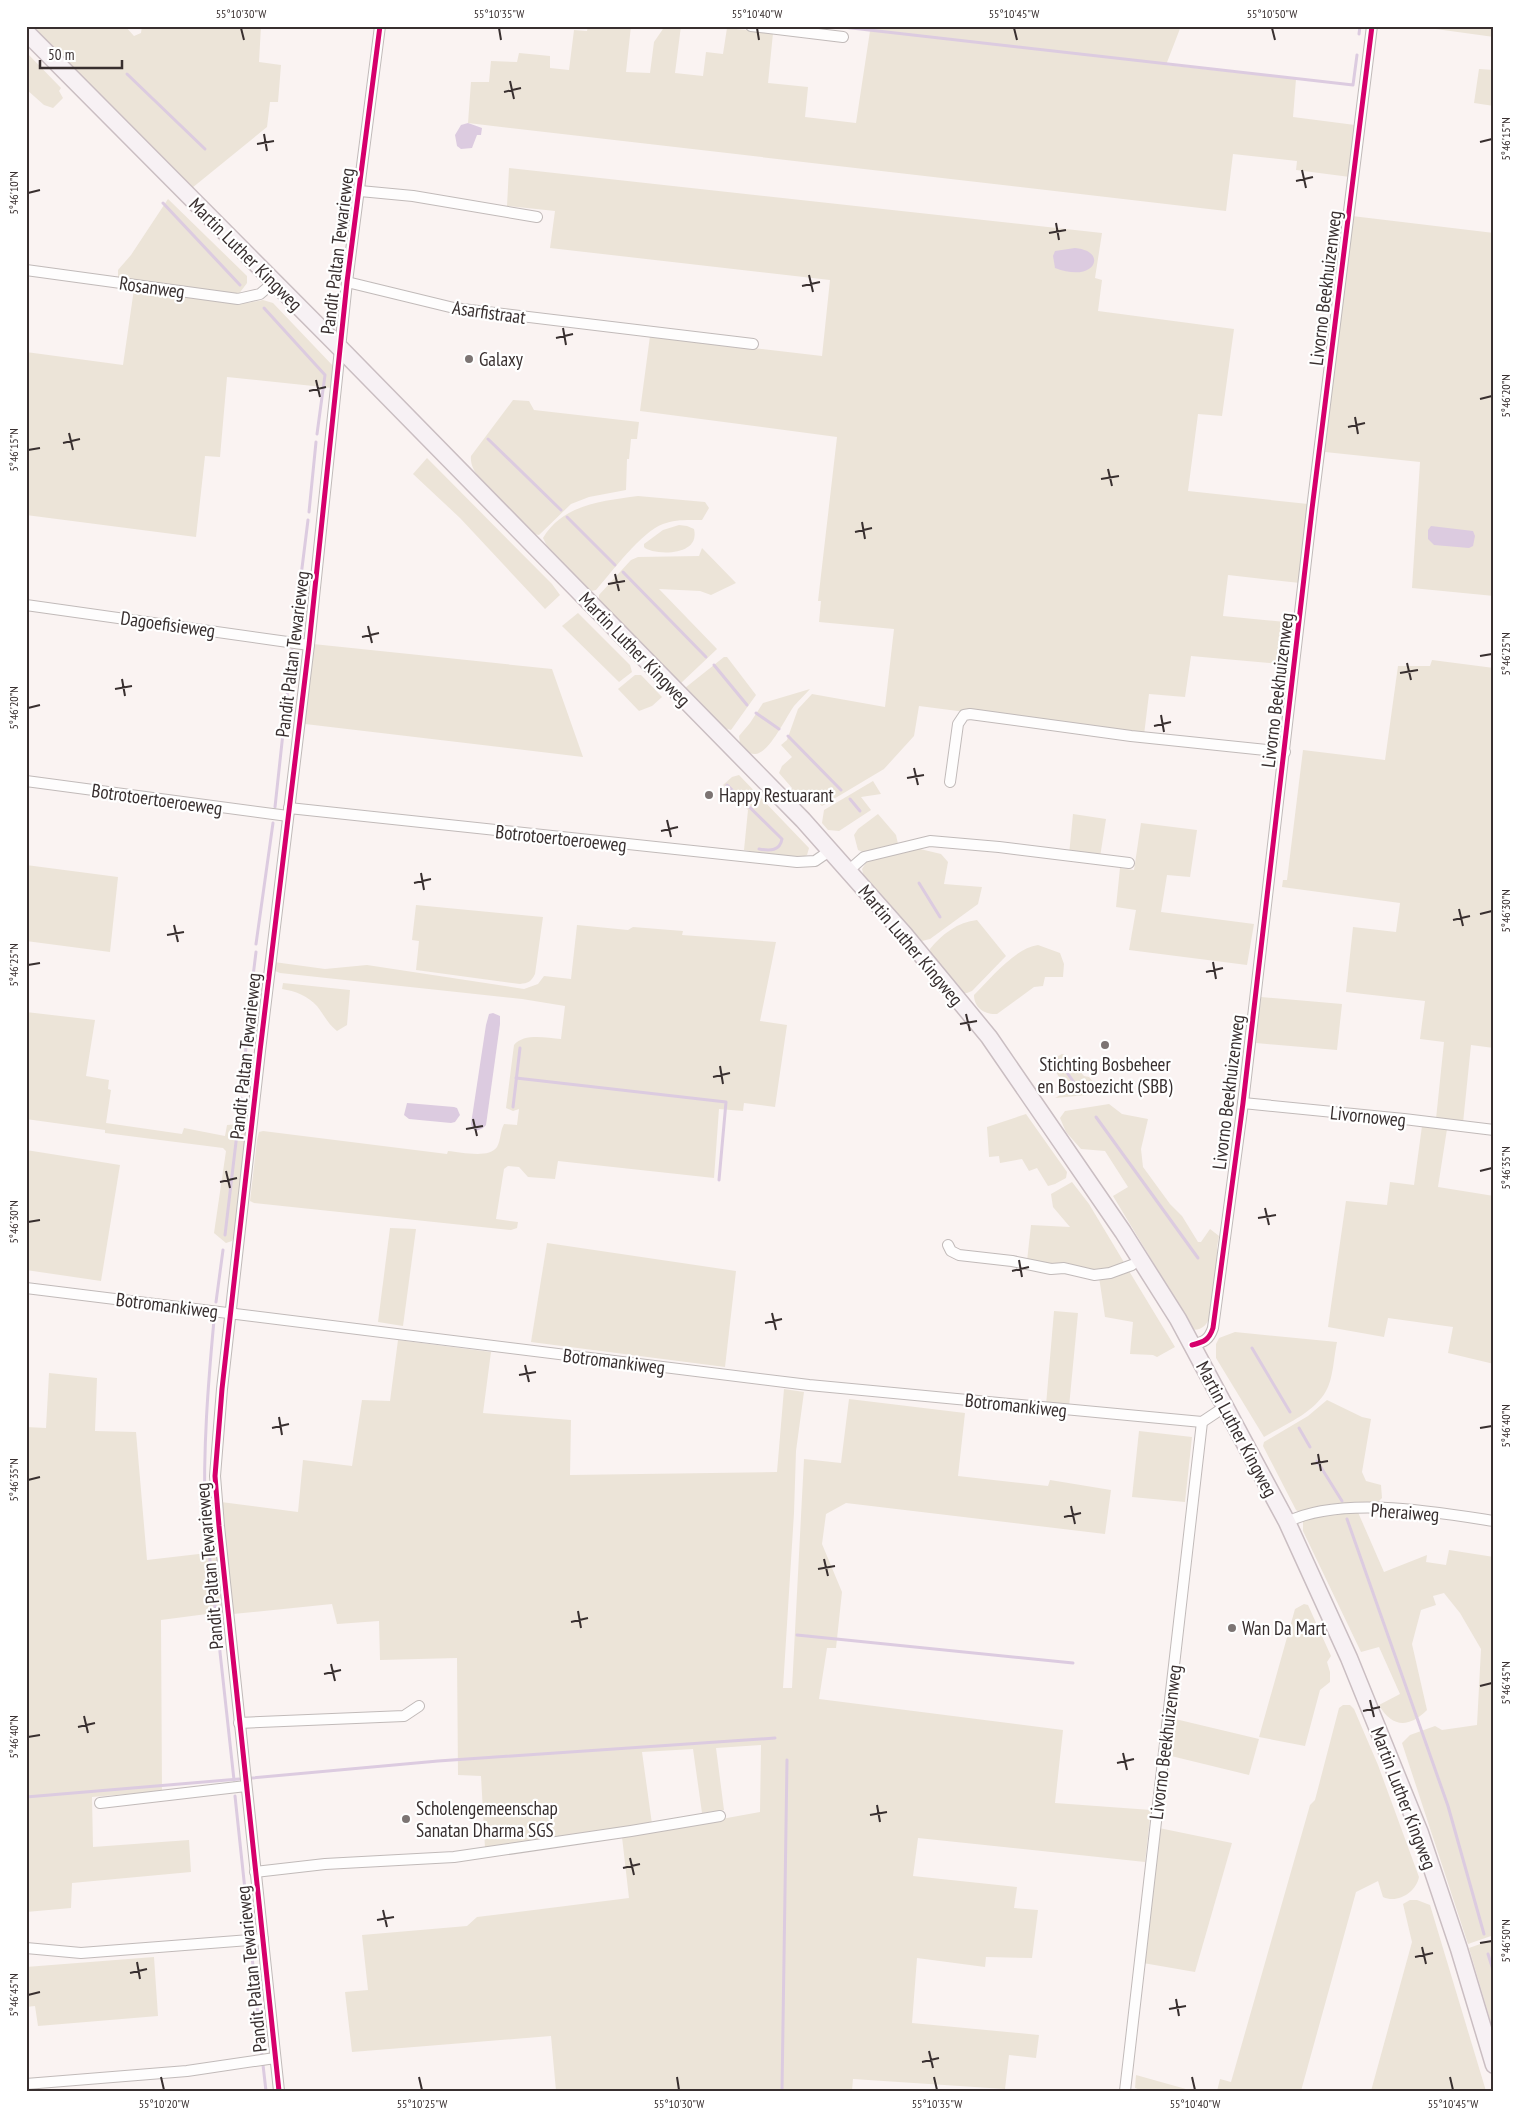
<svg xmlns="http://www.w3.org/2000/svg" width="1520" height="2117" font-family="'PT Sans Narrow',sans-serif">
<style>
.green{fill:#ece4d8}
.water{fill:#dccbe0}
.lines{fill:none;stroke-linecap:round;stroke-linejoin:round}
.stream{stroke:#dccbe0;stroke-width:3}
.minor-casing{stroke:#c1bab9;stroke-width:12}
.primary-casing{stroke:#cabec2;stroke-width:19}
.minor{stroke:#fefdfd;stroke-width:10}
.primary{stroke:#f7f1f4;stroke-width:16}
.cycleway-casing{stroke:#fff;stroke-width:8}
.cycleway{stroke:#d6006c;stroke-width:5}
.ticks{fill:none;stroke:#382f2f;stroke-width:2}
.poi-dot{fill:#7c7473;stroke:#fff;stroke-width:2}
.labels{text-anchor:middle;stroke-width:4.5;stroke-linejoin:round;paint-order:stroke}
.street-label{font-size:19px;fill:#382f2f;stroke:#fff}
.poi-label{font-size:19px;fill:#382f2f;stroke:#fff;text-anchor:start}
.neatline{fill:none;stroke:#382f2f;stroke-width:2}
.ticks-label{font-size:12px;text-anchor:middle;fill:#382f2f}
</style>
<rect width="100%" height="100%" fill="#faf3f2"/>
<!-- green -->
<g class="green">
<polygon points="31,26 125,26 134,36 141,33 142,26 261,26 259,62 281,65 278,102 270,102 267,127 192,188"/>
<polygon points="588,26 631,26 626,72 650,73 654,42 665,26 681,26 675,73 703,76 706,52 723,54 727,28 773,33 768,83 808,87 805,117 856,123 870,31 834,26 1181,26 1166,65 1296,79 1293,117 1355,125 1350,177 1296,170 1297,161 1233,154 1226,211 468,123 471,82 489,82 491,61 517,62 519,53 550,56 550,68 569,70 574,30 587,31"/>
<polygon points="1414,26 1494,26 1494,37"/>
<polygon points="26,52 61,88 59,91 63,98 53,108 44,105 26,89"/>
<polygon points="1479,69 1494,70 1494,106 1474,103"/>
<polygon points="509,168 1102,233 1095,278 1102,280 1098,311 1234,329 1222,416 1198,414 1188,491 1308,504 1300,583 1228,575 1223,616 1296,623 1290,665 1191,656 1185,697 1149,694 1144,735 919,706 914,736 884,769 822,806 816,800 797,803 790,792 792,788 779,773 782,766 792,757 781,745 787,740 798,709 812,694 885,707 894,629 819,622 821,601 818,601 837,437 640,411 650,336 822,356 830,280 550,248 555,211 507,206"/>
<polygon points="168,199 247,276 247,283 238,295 118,278 118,270 131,255"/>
<polygon points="1352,216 1494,233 1494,596 1412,588 1420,462 1325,452"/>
<polygon points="134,289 247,303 263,300 273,303 335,368 332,388 227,377 220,457 205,456 196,537 26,515 26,352 123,365"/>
<path d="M513,400L529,401L534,410L639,422L637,439H631L629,459H627L626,490L589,497L571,504L539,535L534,534L481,480C475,473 470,465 471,456Z"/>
<polygon points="427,458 552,584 560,595 545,609 460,518 413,474"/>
<path d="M638,496L705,502L709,508L702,520C689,520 675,519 663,524C642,531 611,573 596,590L591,591L547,546L543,538C563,504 603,501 638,496Z"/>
<path d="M679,525L687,526L694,529C701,558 651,555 644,547V544L663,530Z"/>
<polygon points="702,548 736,583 711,595 700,591 659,589 717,649 681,683 599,602 599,595 631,560 638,557 699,556"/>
<polygon points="578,613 630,665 632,672 619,682 562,626"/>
<polygon points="313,644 552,669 583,757 305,724"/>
<polygon points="724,657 727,657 756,695 731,730 721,727 685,688"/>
<polygon points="1432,660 1494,668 1494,1048 1471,1045 1463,1123 1436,1119 1444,1042 1420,1039 1425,1001 1346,992 1353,927 1396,932 1400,903 1282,887 1283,880 1287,880 1303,750 1385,760 1398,666 1430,666"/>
<polygon points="635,675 641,675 662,697 652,706 639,711 618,689"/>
<path d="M810,689C805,695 799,700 794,706C786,717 770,752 756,754C749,755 744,749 740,744L739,736L750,723L763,703Z"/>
<path d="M739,775L809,848L807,855C794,863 759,853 744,850L748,810L723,785L732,777Z"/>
<polygon points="873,781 881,794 861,797 871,810 839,831 828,830 822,823 824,810"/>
<polygon points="878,814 896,835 898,844 865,853 858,850 854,835 858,829"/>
<polygon points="1073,814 1106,819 1100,857 1069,855"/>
<polygon points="1141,823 1197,830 1190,877 1167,875 1161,912 1254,924 1247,965 1129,950 1136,910 1116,907 1120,868 1134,870"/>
<polygon points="916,848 941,854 948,862 944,884 982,887 978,904 930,939 922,941 916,938 864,877 862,869 869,858"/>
<polygon points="26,865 118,877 110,952 26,941"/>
<path d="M416,905L543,917L535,974C531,982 528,983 520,984L416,970L419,941L412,940Z"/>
<path d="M977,920L1006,956L972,991L967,993H963C955,984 930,960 930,949C942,934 958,922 977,920Z"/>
<path d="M577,925L628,930L633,927L683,931L682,935L776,942L760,1021L787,1025L775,1107L744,1103L743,1111L719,1109L714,1178L558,1161L555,1179L528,1177L519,1167L508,1166L504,1169L496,1219L518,1222L517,1228L511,1230L254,1203L250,1201L257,1140L259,1132L263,1131L447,1154L448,1151C461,1152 489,1159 497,1147C501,1140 500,1131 504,1124L517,1125L519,1109L513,1111L506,1108L514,1045C524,1033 546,1038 561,1039L565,1006L522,999L280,973L275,971L274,962L325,969L367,965L524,989L538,984L544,976L571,979Z"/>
<path d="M1038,945L1060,953L1064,964L1063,977H1045L1043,986L1034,987L997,1014C985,1015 974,1008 974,995C991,978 1015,948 1038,945Z"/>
<path d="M283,983L350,990L347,1025L337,1031C328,1024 324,1015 317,1006C308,996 295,991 282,989Z"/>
<polygon points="1261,997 1342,1004 1337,1050 1256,1043"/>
<polygon points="26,1012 95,1020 86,1076 109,1080 108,1089 111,1090 106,1123 182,1134 184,1128 225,1136 227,1125 241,1124 247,1128 235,1234 232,1241 226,1243 214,1233 226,1151 223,1148 105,1133 105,1130 26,1119"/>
<polygon points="1062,1054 1065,1055 1084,1076 1089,1077 1096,1085 1096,1092 1087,1095 1055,1098 1068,1091 1049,1061"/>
<path d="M1109,1104L1122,1114L1148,1119L1141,1149L1143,1167L1170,1204L1182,1216L1198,1242H1201L1210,1229L1219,1236L1217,1247L1219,1259L1210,1316C1207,1326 1200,1332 1189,1329L1162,1277L1113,1196L1128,1187L1105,1151L1081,1149L1066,1132L1060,1118L1065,1111Z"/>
<polygon points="1026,1114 1067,1172 1066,1178 1055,1184 1048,1186 1037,1168 1029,1171 1022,1159 1000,1163 999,1156 989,1157 987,1127"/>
<polygon points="1422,1126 1447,1129 1438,1187 1494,1196 1494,1364 1448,1353 1453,1327 1388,1318 1384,1337 1328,1327 1346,1201 1387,1205 1390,1182 1414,1185"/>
<polygon points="26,1150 120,1165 101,1281 26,1270"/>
<polygon points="1072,1182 1089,1204 1125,1264 1103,1272 1051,1267 1027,1261 1031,1225 1070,1227 1053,1207 1051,1194"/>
<polygon points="390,1228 416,1229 403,1326 378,1322"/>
<polygon points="547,1243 736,1271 725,1367 531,1342"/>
<polygon points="1129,1271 1175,1347 1157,1357 1153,1355 1130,1354 1133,1322 1105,1317 1099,1277"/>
<polygon points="1054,1311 1078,1313 1069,1407 1046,1405"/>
<path d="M1235,1332L1337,1342C1334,1356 1333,1380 1326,1391C1314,1413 1284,1425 1264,1437L1216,1358V1344L1219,1338Z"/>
<polygon points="398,1340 491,1352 483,1413 571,1420 570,1475 777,1472 784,1389 804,1392 796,1451 794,1513 783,1688 792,1688 804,1459 841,1463 849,1399 965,1413 958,1476 1048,1486 1050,1480 1111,1490 1105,1534 846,1503 826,1514 822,1544 842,1592 836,1648 827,1648 819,1699 1063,1730 1055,1803 1151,1810 1145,1862 918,1838 913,1876 1017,1887 1014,1908 1038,1910 1032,1958 986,1957 985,1967 917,1958 912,2023 1039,2035 1036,2058 1009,2055 1005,2089 853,2079 852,2091 556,2091 551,2036 352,2052 345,1992 368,1990 362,1935 467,1926 477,1917 629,1898 622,1837 760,1812 761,1745 716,1748 724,1810 702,1813 693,1749 642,1752 652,1824 485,1848 481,1776 458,1775 457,1658 380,1660 379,1621 337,1624 332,1604 233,1614 221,1502 298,1512 303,1460 352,1466 362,1400 390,1401"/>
<polygon points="49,1373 97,1378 95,1431 136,1432 147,1560 216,1552 222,1612 161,1620 162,1791 92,1797 93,1847 189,1840 191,1872 72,1883 71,1908 26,1912 26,1427 46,1428"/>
<polygon points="1327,1400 1362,1417 1371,1419 1362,1472 1366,1481 1381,1485 1382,1498 1377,1503 1299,1512 1296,1510 1263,1446 1264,1442 1308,1416"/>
<polygon points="1139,1431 1192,1437 1185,1502 1132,1497"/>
<path d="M1357,1510L1384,1572L1427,1555L1426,1562L1446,1565L1449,1550L1494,1557V1935L1468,1944L1402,1743L1410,1735L1435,1726L1442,1730L1477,1725L1481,1649L1460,1613L1444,1593L1433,1596L1436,1605L1421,1610L1412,1644L1427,1710C1409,1728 1392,1728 1379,1705L1400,1694L1379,1647L1361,1652L1303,1531V1521L1307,1517Z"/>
<polygon points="1304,1604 1308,1605 1331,1656 1327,1662 1330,1672 1330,1682 1320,1690 1305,1746 1259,1737 1295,1609"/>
<path d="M1343,1705H1350L1354,1709L1378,1765L1419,1877C1416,1892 1398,1904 1383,1897L1378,1881L1356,1892L1301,2091H1217L1220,2079L1231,2082L1310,1805L1315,1800L1339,1708Z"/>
<polygon points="1171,1718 1259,1739 1249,1775 1167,1755"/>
<polygon points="1159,1828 1232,1843 1195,1972 1143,1963"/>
<polygon points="1410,1900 1417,1900 1430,1905 1486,2091 1371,2091 1412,1942 1403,1904"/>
<polygon points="1494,1939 1494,2033 1469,1948"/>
<polygon points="154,1957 158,2016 38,2026 35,2006 26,2007 26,1967"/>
<polygon points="1136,2075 1193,2091 1143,2091 1135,2088"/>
</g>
<!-- water -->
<g class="water">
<polygon points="468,123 482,128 481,135 477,135 472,148 461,149 457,146 455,135 461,125"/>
<path d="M1075,248C1109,251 1095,284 1055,268L1053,256L1055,251Z"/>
<polygon points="1431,526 1473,531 1475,536 1473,546 1469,548 1434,545 1428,539 1428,530"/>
<polygon points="493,1013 500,1016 500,1024 486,1125 483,1128 476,1131 472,1128 471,1124 486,1025 489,1014"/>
<polygon points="407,1103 454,1107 457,1108 460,1115 455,1122 451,1123 409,1119 404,1115"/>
</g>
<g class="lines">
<!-- stream -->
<g class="stream">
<polyline points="834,26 1353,85 1357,55"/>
<polyline points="1359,34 1360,26"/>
<polyline points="127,74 205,149"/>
<polyline points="163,203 240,285"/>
<polyline points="264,308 325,375 317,434"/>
<polyline points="488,439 561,510"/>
<polyline points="309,512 316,442"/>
<polyline points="567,517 615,565"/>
<polyline points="623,572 706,657"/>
<polyline points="294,632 308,520"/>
<polyline points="714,665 747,705"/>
<polyline points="756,713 779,729"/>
<polyline points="788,736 841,790"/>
<path d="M727,785L782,839C780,851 770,851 759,849"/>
<polyline points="850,799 860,811"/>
<polyline points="275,807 292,650"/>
<polyline points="919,883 940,917"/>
<polyline points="256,944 273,823"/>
<polyline points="249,1009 256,952"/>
<polyline points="1058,1060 1078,1088"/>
<polyline points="516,1078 726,1102 719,1180"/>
<polyline points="242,1088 249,1016"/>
<polyline points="513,1107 520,1048"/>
<polyline points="239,1114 241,1098"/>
<polyline points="1096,1117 1198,1258"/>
<polyline points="225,1235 238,1125"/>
<polyline points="216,1302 223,1250"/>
<polyline points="1252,1348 1290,1412"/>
<polyline points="1299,1428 1310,1447"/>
<polyline points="1317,1461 1342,1501"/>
<path d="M205,1515C203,1449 208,1385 214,1320"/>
<polyline points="1347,1519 1448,1806 1484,1934"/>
<polyline points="206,1524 234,1780"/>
<polyline points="797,1635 1073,1663"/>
<polyline points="252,1778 438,1761 775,1738"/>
<polyline points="235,1796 250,1937"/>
<polyline points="26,1797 239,1779"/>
<polyline points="251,1946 262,2055"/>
<polyline points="1488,1954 1494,1973"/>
<polyline points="263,2065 266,2091"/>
<polyline points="782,2091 787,1760"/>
</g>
<!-- minor casing -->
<g class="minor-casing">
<g id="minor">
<polyline points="751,26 843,37"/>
<polyline points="360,191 413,196 537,217"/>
<polyline points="26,270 238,299 260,294 274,282"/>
<polyline points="347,282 454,308 753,344"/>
<polyline points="26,605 309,645"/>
<polyline points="26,781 288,816"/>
<polyline points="950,782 958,724 964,715 970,714 1131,736 1285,752"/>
<polyline points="289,808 797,862 815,861 831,850"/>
<polyline points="848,871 864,857 930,841 999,847 1129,863"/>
<polyline points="1243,1103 1404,1119 1494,1130"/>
<polyline points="948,1245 951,1251 959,1255 1012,1261 1051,1269 1064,1268 1094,1275 1110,1273 1132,1265"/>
<polyline points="26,1288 809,1385 1202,1422"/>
<path d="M1192,1345C1204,1342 1209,1340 1213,1328L1243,1103L1312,509L1372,26"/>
<path d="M1287,1522C1341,1495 1436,1512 1494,1521"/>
<polyline points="239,1723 404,1716 419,1706"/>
<polyline points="100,1803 246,1786"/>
<polyline points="255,1872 325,1864 454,1857 631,1831 720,1816"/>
<polyline points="26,1948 81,1953 263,1939"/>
<polyline points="26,2084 187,2071 275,2058"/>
<polyline points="279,2091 219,1526 215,1476 222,1389 260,1051 309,645 347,282 380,26"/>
<polyline points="1125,2091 1202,1422 1226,1406"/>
</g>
</g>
<!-- primary casing -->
<g class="primary-casing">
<polyline id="primary" points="26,32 340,348 803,820 905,935 989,1037 1123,1232 1178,1319 1287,1522 1349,1658 1420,1833 1459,1949 1494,2065"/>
</g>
<!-- minor -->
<use href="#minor" class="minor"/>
<!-- primary -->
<use href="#primary" class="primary"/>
<!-- cycleway casing -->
<g class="cycleway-casing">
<g id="cycleway">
<path d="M1192,1345C1204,1342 1209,1340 1213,1328L1243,1103L1312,509L1372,26"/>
<polyline points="279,2091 219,1526 215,1476 222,1389 260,1051 309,645 347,282 380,26"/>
</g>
</g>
<!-- cycleway -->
<use href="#cycleway" class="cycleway"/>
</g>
<!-- ticks -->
<path class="ticks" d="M241,28L244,40M499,28L501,40M757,28L759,40M1014,28L1017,40M1272,28L1275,40M510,81L514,99M504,92L521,88M264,134L267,151M1480,142L1492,139M257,144L274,141M1302,170L1306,188M1296,181L1313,177M28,193L40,190M1056,223L1059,240M1049,233L1066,230M809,275L813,292M802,286L820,282M563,328L566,345M556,338L573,334M316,380L320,397M309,391L326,387M1480,399L1492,396M1355,417L1358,434M1348,427L1365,423M69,433L73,450M63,443L80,439M28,450L40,448M1108,469L1112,486M1101,479L1119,476M862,522L865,539M855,532L872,528M615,574L619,591M608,584L625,581M368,626L372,643M362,637L379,633M1480,656L1492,654M1407,663L1411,680M1400,673L1418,670M122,679L125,696M115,689L132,686M28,708L40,705M1161,715L1164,732M1154,726L1171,722M914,768L918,785M907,778L924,775M667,820L671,837M661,831L678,827M421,873L424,890M414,883L431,879M1459,909L1463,926M1480,914L1492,911M1453,920L1470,916M174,925L178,942M167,935L184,932M1213,962L1216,979M28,965L40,963M1206,972L1223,968M966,1014L970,1031M960,1024L977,1021M720,1066L723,1084M713,1077L730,1073M473,1119L477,1136M466,1129L483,1126M226,1171L230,1188M1480,1171L1492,1168M220,1182L237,1178M1265,1208L1269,1225M1258,1218L1276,1215M28,1222L40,1220M1019,1260L1022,1277M1012,1271L1029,1267M772,1313L776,1330M765,1323L782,1319M525,1365L529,1382M519,1375L536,1372M279,1417L282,1435M272,1428L289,1424M1480,1428L1492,1426M1318,1454L1321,1471M1311,1464L1328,1461M28,1480L40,1477M1071,1506L1075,1524M1064,1517L1081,1513M824,1559L828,1576M818,1569L835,1566M578,1611L581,1628M571,1622L588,1618M331,1664L335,1681M324,1674L341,1670M1480,1686L1492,1683M1370,1700L1374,1717M1363,1711L1380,1707M84,1716L88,1733M78,1727L95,1723M28,1737L40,1735M1123,1753L1127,1770M1117,1763L1134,1759M877,1805L880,1822M870,1815L887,1812M630,1858L634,1875M623,1868L640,1864M383,1910L387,1927M377,1920L394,1917M1480,1943L1492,1941M1422,1947L1426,1964M1415,1957L1433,1953M137,1962L140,1979M130,1973L147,1969M28,1995L40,1992M1176,1999L1179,2016M1169,2009L1186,2006M929,2051L933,2068M922,2062L939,2058M161,2077L164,2090M419,2077L422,2090M677,2077L679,2090M934,2077L937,2090M1192,2077L1195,2090M1450,2077L1453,2090"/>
<!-- markers -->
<g class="poi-dot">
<circle cx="469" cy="359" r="5"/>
<circle cx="709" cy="795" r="5"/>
<circle cx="1105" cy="1045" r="5"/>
<circle cx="1232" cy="1628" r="5"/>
<circle cx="406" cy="1819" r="5"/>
</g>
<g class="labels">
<!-- street labels -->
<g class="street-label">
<text transform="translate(337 251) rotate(-83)" y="7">Pandit Paltan Tewarieweg</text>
<text transform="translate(246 254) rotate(45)" y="7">Martin Luther Kingweg</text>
<text transform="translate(152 287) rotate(8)" y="7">Rosanweg</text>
<text transform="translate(1325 288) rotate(-83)" y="7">Livorno Beekhuizenweg</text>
<text transform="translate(489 312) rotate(8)" y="7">Asarfistraat</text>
<text transform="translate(168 624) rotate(8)" y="7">Dagoefisieweg</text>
<text transform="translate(635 649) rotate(46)" y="7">Martin Luther Kingweg</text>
<text transform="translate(292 654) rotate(-83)" y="7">Pandit Paltan Tewarieweg</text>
<text transform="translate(1277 690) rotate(-83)" y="7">Livorno Beekhuizenweg</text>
<text transform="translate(157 799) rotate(8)" y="7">Botrotoertoeroeweg</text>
<text transform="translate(561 838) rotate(6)" y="7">Botrotoertoeroeweg</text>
<text transform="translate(911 945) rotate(50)" y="7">Martin Luther Kingweg</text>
<text transform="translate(245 1056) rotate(-84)" y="7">Pandit Paltan Tewarieweg</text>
<text transform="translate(1228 1092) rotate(-83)" y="7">Livorno Beekhuizenweg</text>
<text transform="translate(1368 1116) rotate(6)" y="7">Livornoweg</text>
<text transform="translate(167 1305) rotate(7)" y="7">Botromankiweg</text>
<text transform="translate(614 1361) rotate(7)" y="7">Botromankiweg</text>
<text transform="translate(1016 1405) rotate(6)" y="7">Botromankiweg</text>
<text transform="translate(1237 1429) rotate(62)" y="7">Martin Luther Kingweg</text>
<text transform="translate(1405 1512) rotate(4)" y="7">Pheraiweg</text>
<text transform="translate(209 1566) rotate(-95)" y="7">Pandit Paltan Tewarieweg</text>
<text transform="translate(1165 1742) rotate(-83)" y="7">Livorno Beekhuizenweg</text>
<text transform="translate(1404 1798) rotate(69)" y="7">Martin Luther Kingweg</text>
<text transform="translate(251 1969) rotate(-96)" y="7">Pandit Paltan Tewarieweg</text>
</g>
<!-- poi labels -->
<g class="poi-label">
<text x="479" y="366">Galaxy</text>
<text x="719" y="802">Happy Restuarant</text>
<text x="1105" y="1071" text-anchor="middle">Stichting Bosbeheer<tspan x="1105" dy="22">en Bostoezicht (SBB)</tspan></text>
<text x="1242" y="1635">Wan Da Mart</text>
<text x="416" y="1815">Scholengemeenschap<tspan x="416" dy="22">Sanatan Dharma SGS</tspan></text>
</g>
</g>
<!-- border -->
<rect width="1520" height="2117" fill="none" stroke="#ffffff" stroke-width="55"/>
<!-- scale -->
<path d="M40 60v8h82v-8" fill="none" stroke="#382f2f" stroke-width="2.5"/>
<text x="48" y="60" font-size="15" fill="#382f2f" stroke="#ffffff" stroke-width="4" paint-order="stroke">50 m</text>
<rect x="28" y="28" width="1464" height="2062" class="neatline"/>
<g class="ticks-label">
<text x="241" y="18">55°10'30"W</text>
<text x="499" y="18">55°10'35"W</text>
<text x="757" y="18">55°10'40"W</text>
<text x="1014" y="18">55°10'45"W</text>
<text x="1272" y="18">55°10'50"W</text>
<text transform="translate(1506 139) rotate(-90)" y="4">5°46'15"N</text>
<text transform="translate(14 193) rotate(-90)" y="4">5°46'10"N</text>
<text transform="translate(1506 396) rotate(-90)" y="4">5°46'20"N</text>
<text transform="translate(14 450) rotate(-90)" y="4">5°46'15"N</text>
<text transform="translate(1506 654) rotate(-90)" y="4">5°46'25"N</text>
<text transform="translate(14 708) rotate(-90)" y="4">5°46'20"N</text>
<text transform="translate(1506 911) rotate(-90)" y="4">5°46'30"N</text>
<text transform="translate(14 965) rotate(-90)" y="4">5°46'25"N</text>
<text transform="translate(1506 1168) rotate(-90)" y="4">5°46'35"N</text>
<text transform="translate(14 1222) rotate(-90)" y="4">5°46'30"N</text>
<text transform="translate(1506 1426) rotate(-90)" y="4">5°46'40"N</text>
<text transform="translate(14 1480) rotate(-90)" y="4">5°46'35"N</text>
<text transform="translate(1506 1683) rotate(-90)" y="4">5°46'45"N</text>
<text transform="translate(14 1737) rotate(-90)" y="4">5°46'40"N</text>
<text transform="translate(1506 1941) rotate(-90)" y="4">5°46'50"N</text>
<text transform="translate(14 1995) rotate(-90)" y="4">5°46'45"N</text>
<text x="164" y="2108">55°10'20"W</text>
<text x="422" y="2108">55°10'25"W</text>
<text x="679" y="2108">55°10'30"W</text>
<text x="937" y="2108">55°10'35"W</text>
<text x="1195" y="2108">55°10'40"W</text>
<text x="1453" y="2108">55°10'45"W</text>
</g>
</svg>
